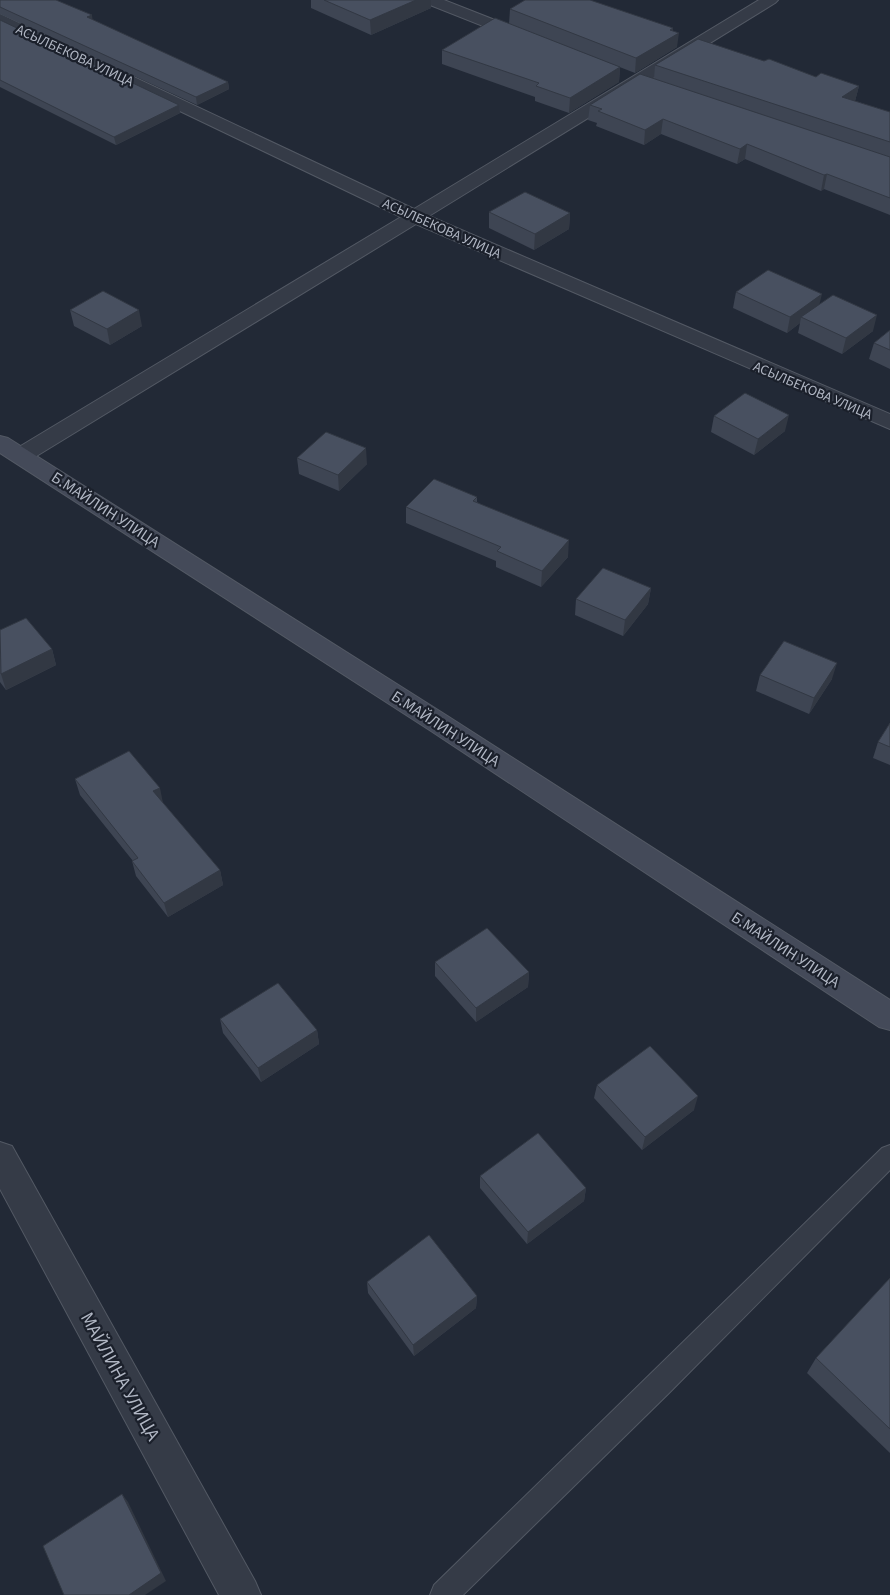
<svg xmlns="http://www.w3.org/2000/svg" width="890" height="1595" font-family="'Source Sans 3',sans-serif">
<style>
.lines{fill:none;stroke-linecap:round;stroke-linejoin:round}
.lane-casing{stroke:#535964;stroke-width:2}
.street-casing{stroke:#535964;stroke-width:2}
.secondary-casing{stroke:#535964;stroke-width:2}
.lane{fill:#353b47;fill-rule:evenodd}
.street{fill:#353b47;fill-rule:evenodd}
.secondary{fill:#444a59;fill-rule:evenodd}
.wall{fill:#3e4553}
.shaded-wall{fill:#323843}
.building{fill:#485060;stroke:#323843}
.labels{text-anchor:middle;stroke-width:4.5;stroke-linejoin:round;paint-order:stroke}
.far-street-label{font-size:14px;fill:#b0b6c3;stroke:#1b202b}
.street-label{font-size:16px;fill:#b0b6c3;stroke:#1b202b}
.near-street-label{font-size:19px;fill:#b0b6c3;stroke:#1b202b}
</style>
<rect width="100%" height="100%" fill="#222936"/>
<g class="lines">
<!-- lane casing -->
<g class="lane-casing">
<polygon id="lane" points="890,1145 890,1170 669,1393 463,1595 430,1595 434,1585 882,1148"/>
</g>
<!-- street casing -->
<g class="street-casing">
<g id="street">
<polygon points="422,0 444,0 528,33 530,36 528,39 516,39 425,3"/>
<polygon points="759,0 778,0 775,3 429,216 890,414 890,429 416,224 30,460 22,462 14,460 11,455 14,450 401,217 0,25 0,14 414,209"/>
<polygon points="0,1142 12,1146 255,1581 261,1595 219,1595 0,1189"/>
</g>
</g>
<!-- secondary casing -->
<g class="secondary-casing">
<polygon id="secondary" points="0,436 8,438 449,717 890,1000 890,1030 879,1027 431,731 0,453"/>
</g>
<!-- lane -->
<use href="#lane" class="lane"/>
<!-- street -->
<use href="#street" class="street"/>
<!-- secondary -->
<use href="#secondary" class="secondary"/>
</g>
<!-- wall -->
<g class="wall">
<polygon points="0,0 92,20 228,82 229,89 197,105 0,14"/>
<polygon points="311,0 431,0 431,8 371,35 311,8"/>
<polygon points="510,9 673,28 673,31 677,47 635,73 509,24"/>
<polygon points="0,20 179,105 180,113 116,145 0,87"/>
<polygon points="442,50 620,67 619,82 569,113 535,101 535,97 442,64"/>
<polygon points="764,61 816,77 859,86 855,101 890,112 890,215 824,189 821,191 745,159 737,164 661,134 644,145 596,126 597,123 588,120 590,105 654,79 655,65"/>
<polygon points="489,212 570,213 569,229 534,250 489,228"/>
<polygon points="736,292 820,304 873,331 842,354 798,333 800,323 787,333 733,308"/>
<polygon points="70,310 142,326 110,345 74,326"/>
<polygon points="890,330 890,369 869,359 874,343"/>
<polygon points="714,416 785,431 754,455 711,432"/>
<polygon points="297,458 367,464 339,491 299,474"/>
<polygon points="477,497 477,502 568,557 541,587 496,567 496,561 406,523 406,507"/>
<polygon points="651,588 648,604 623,636 575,615 576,599"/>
<polygon points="0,630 52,649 56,665 6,690 0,682"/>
<polygon points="760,675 832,679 809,714 756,691"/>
<polygon points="890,723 890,765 873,758 878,742"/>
<polygon points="75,779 163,803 220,870 223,885 168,917 136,876 132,861 133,861 80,795"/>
<polygon points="435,962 529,972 528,987 476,1022 435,976"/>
<polygon points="220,1019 317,1030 319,1044 261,1082 223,1033"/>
<polygon points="597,1085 694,1110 642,1150 594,1098"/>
<polygon points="480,1176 586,1188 584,1201 527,1244 480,1188"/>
<polygon points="890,1278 890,1453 807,1373 816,1358"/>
<polygon points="367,1282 477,1296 476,1308 414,1356 368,1293"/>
</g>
<!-- shaded-wall -->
<g class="shaded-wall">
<polygon points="416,0 431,0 431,8 371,35 370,20"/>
<polygon points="92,15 93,23 87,17"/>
<polygon points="673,28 672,37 679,33 677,47 635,73 636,58"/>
<polygon points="620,67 619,82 569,113 570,98"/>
<polygon points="228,82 229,89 197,105 196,97"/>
<polygon points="859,86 855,101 839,112 842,97"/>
<polygon points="179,105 180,113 116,145 114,137"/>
<polygon points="663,119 661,134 644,145 645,130"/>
<polygon points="747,144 745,159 737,164 740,149"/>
<polygon points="827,174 824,189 821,191 824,175"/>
<polygon points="570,213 569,229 534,250 535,234"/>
<polygon points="822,294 818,310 801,317 800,323 787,333 790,317"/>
<polygon points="139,310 142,326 110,345 107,329"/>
<polygon points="877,315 873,331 842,354 846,338"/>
<polygon points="789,415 785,431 754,455 758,439"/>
<polygon points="366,448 367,464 339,491 338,475"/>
<polygon points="569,540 568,557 541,587 542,571"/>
<polygon points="651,588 648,604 623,636 625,620"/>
<polygon points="52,649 56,665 6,690 1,674"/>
<polygon points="837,663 832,679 809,714 814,698"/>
<polygon points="160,788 163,803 153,791"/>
<polygon points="220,870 223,885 168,917 164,903"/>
<polygon points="529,972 528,987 476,1022 476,1008"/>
<polygon points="317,1030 319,1044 261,1082 258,1068"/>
<polygon points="698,1096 694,1110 642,1150 645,1137"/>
<polygon points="586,1188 584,1201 527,1244 528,1232"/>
<polygon points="477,1296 476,1308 414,1356 413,1345"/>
<polygon points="122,1494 128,1502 166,1581 145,1595 129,1595"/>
</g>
<!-- building -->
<g class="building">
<polygon points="0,0 56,0 92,15 87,17 228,82 196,97 0,7"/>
<polygon points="324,0 416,0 370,20"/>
<polygon points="525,0 590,0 673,28 670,30 679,33 636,58 510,9"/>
<polygon points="495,18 620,67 570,98 536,86 539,83 442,50"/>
<polygon points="0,20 179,105 114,137 0,80"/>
<polygon points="698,39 764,61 769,59 816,77 821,73 859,86 842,97 890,112 890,142 655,65"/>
<polygon points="640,74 890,157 890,198 827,174 824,175 747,144 740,149 663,119 645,130 598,111 602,109 590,105"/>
<polygon points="525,192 570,213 535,234 489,212"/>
<polygon points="768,270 822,294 790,317 736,292"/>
<polygon points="103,291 139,310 107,329 70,310"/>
<polygon points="833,295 877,315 846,338 801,317"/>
<polygon points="890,330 890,350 874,343"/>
<polygon points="745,393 789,415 758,439 714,416"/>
<polygon points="326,432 366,448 338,475 297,458"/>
<polygon points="434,479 477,497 473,501 569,540 542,571 497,551 501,547 406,507"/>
<polygon points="603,568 651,588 625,620 576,599"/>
<polygon points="26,618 52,649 1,674 0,630"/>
<polygon points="784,641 837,663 814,698 760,675"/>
<polygon points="890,723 890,747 878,742"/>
<polygon points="129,751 160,788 153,791 220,870 164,903 132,861 138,858 75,779"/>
<polygon points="487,928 529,972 476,1008 435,962"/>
<polygon points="278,983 317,1030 258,1068 220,1019"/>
<polygon points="650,1046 698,1096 645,1137 597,1085"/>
<polygon points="538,1133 586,1188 528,1232 480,1176"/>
<polygon points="429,1235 477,1296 413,1345 367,1282"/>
<polygon points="890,1278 890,1429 816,1358"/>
<polygon points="122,1494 161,1573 129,1595 64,1595 43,1546"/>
</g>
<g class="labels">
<!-- far-street labels -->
<g class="far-street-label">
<text transform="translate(75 55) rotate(25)" y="5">АСЫЛБЕКОВА УЛИЦА</text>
<text transform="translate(442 228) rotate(24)" y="5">АСЫЛБЕКОВА УЛИЦА</text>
<text transform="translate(813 390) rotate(23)" y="5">АСЫЛБЕКОВА УЛИЦА</text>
</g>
<!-- street labels -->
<g class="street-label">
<text transform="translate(106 509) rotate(33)" y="6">Б.МАЙЛИН УЛИЦА</text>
<text transform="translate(446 728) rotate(33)" y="6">Б.МАЙЛИН УЛИЦА</text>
<text transform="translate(786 949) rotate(33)" y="6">Б.МАЙЛИН УЛИЦА</text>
</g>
<!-- near-street labels -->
<g class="near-street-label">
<text transform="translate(121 1376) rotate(61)" y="7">МАЙЛИНА УЛИЦА</text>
</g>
</g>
</svg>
